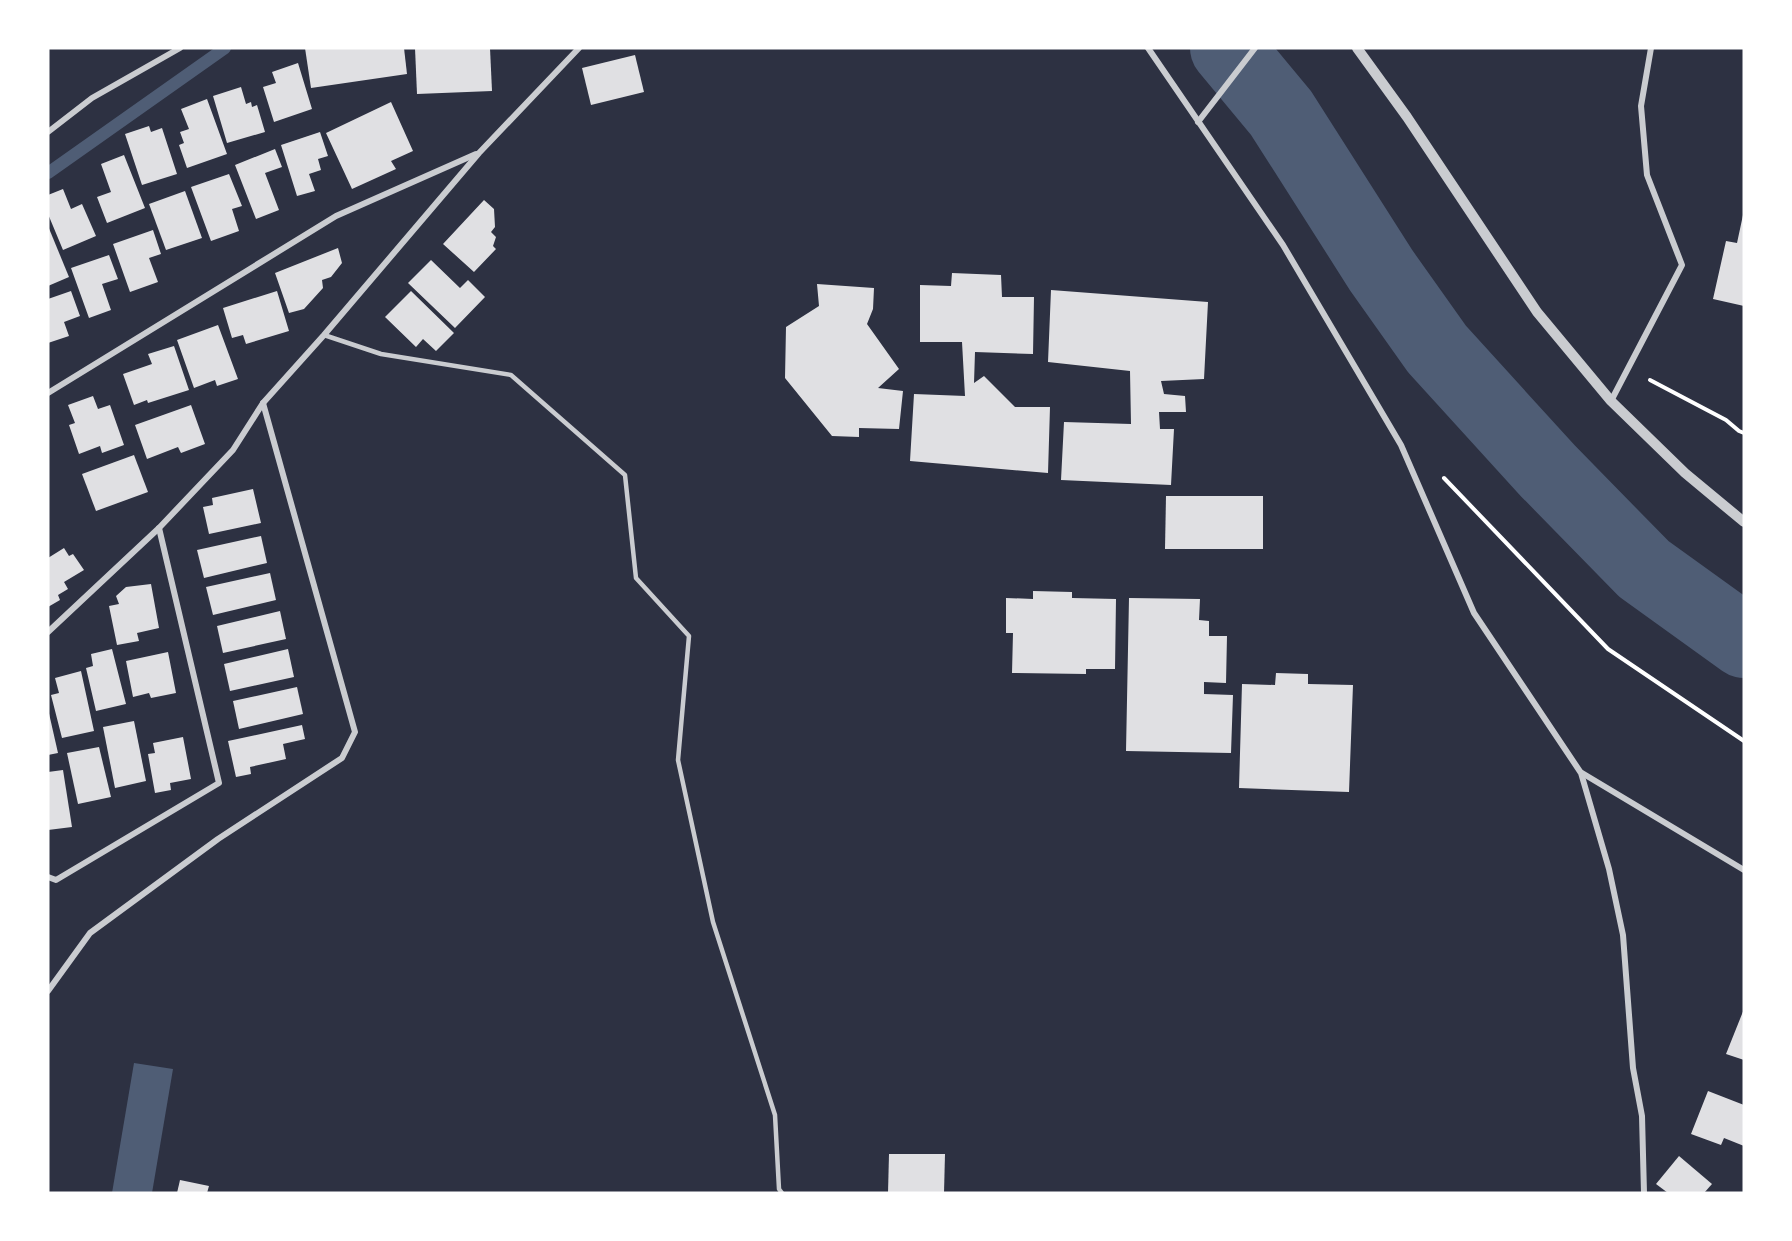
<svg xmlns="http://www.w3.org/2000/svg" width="1792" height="1241" font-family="Commissioner,sans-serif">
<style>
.water{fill:#4f5d75}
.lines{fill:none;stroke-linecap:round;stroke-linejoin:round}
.stream{stroke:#4f5d75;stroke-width:12}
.river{stroke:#4f5d75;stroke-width:74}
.building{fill:#e0e0e3}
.path{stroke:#fff;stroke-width:4}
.service{stroke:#caccd0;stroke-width:4.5}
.minor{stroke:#caccd0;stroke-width:6}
.tertiary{stroke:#caccd0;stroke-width:10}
</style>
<rect width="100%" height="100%" fill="#2d3142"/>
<!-- water -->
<polygon class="water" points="134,1063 173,1069 152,1193 112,1193"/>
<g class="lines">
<!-- stream -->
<polyline class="stream" points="48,173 225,48"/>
<!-- river -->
<polyline class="river" points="1227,48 1281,113 1381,270 1437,349 1548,471 1644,569 1744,641"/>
</g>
<!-- building -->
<g class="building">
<polygon points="305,48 404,48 407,74 311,88"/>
<polygon points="415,48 490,48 492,91 417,94"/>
<polygon points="635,55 644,92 591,105 582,68"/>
<polygon points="298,63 312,109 274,122 263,87 276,83 272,72"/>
<polygon points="241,87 246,104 251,102 252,107 257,105 265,132 227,143 213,96"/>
<polygon points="207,99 227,154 187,168 179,145 184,143 180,132 189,129 181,109"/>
<polygon points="391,102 413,151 391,161 396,169 352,189 326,133"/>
<polygon points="149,126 151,132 162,128 177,174 142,185 125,134"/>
<polygon points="320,132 328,156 318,159 321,170 309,174 315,191 297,196 281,145"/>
<polygon points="275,149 282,167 265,173 279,210 256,219 235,165"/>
<polygon points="124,155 145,208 107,223 97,197 111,192 101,164"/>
<polygon points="229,174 242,206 232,209 239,231 211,241 191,187"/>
<polygon points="63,189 71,209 82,204 96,236 63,250 48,214 48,195"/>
<polygon points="185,191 202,238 166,250 149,204"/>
<polygon points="484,200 494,209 495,227 491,232 496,237 493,246 496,249 474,272 443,244"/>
<polygon points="1743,215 1744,215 1744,306 1713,299 1726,241 1737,243"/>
<polygon points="48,226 69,277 48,286"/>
<polygon points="153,230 161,254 149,258 158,282 130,292 113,244"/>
<polygon points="338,248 342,263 331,277 322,280 323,288 304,309 289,313 275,273"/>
<polygon points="109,255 118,279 102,284 111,310 89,318 71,268"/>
<polygon points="431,260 460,288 468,280 485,297 455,328 408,283"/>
<polygon points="952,273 1001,275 1002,297 1034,297 1033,354 975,352 974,383 984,376 1015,407 1050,407 1048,473 910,461 914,394 965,396 962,342 920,342 920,285 951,286"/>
<polygon points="817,284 874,288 873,309 867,324 899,369 878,388 903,391 899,429 859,428 859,437 832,436 785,378 786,327 819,306"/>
<polygon points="1051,290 1208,302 1204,379 1161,381 1164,394 1185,396 1186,412 1159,412 1160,429 1174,429 1171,485 1061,480 1064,422 1131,424 1130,371 1048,362"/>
<polygon points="71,291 80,316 64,322 69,336 48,343 48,299"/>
<polygon points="277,291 289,331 246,344 243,335 232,338 223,308"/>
<polygon points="411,291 454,333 436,351 423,339 416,347 385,317"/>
<polygon points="218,325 238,379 217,386 215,380 194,388 177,340"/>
<polygon points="174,346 189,390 148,403 147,400 134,405 123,374 152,364 148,354"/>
<polygon points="93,396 98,409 110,405 124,445 102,453 100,446 79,454 69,425 75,423 68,405"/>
<polygon points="191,405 205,444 181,453 178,447 147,459 135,425"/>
<polygon points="134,455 148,492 96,511 82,474"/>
<polygon points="253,489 261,523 209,534 203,507 213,505 212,498"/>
<polygon points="1166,496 1263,496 1263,549 1165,549"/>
<polygon points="261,536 267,563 204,578 197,550"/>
<polygon points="64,548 69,556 73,554 84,570 64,582 68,589 58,595 60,600 48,607 48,558"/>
<polygon points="270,573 276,600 213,615 206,587"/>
<polygon points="151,584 159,628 137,633 139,641 117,645 109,606 119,604 116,596 126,587"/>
<polygon points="1033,591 1072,592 1072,598 1116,599 1115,669 1086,669 1086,674 1012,673 1013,633 1006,633 1006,598 1033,599"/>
<polygon points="1129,598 1200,599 1199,620 1209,621 1209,636 1227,636 1226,683 1204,682 1204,694 1233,695 1231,753 1126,751"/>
<polygon points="280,611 286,639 223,653 217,626"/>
<polygon points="112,649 126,704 96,711 86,668 93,666 91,654"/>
<polygon points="288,649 294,677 230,691 224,664"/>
<polygon points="168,652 176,693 151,698 149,693 133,697 126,661"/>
<polygon points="81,671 94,731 62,738 51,695 59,693 55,678"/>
<polygon points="1276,673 1308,674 1308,684 1353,685 1349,792 1239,788 1242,684 1275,685"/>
<polygon points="297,687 303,714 239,729 233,701"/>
<polygon points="48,709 58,753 48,755"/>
<polygon points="134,721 146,781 115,788 103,727"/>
<polygon points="302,725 305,739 283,744 286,759 250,767 251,774 236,777 228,741"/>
<polygon points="183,737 191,779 170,783 171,790 155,793 148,754 155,753 153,743"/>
<polygon points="99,747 111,797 78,804 67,753"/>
<polygon points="63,770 72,827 48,830 48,772"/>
<polygon points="1744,1009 1744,1060 1726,1054"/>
<polygon points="1708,1091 1744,1105 1744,1146 1724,1138 1721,1145 1691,1134"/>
<polygon points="889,1154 945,1154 944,1193 888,1193"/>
<polygon points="1679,1156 1712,1184 1704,1193 1668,1193 1656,1184"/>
<polygon points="180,1180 209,1186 207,1193 177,1193"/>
</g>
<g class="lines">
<!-- path -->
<g class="path">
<polyline points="1650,380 1726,420 1739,431 1744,433"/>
<polyline points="1444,478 1608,649 1744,741"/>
</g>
<!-- service -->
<polyline class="service" points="324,335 381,354 511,375 625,475 636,578 689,636 678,760 713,922 775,1115 779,1189 782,1193"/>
<!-- minor -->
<g class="minor">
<polyline points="1148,48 1283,245 1401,445 1474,613 1581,773 1609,869 1623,935 1633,1068 1642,1116 1644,1193"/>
<polyline points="1198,122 1255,48"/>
<polyline points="48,132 92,98 180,48"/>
<polyline points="48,393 336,216 476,154"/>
<polyline points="1611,401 1682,265 1647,175 1641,106 1651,48"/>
<polyline points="48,632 159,528 233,450 263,403 324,335 479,153 579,48"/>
<polyline points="1582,773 1744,870"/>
<polyline points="48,877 56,880 219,783 159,528"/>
<polyline points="48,991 90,933 218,839 342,758 355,732 263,403"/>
</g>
<!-- tertiary -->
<polyline class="tertiary" points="1357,48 1407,117 1537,312 1611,401 1685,473 1744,522"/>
</g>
<!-- border -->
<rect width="1792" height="1241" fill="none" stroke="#ffffff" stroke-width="99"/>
</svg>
